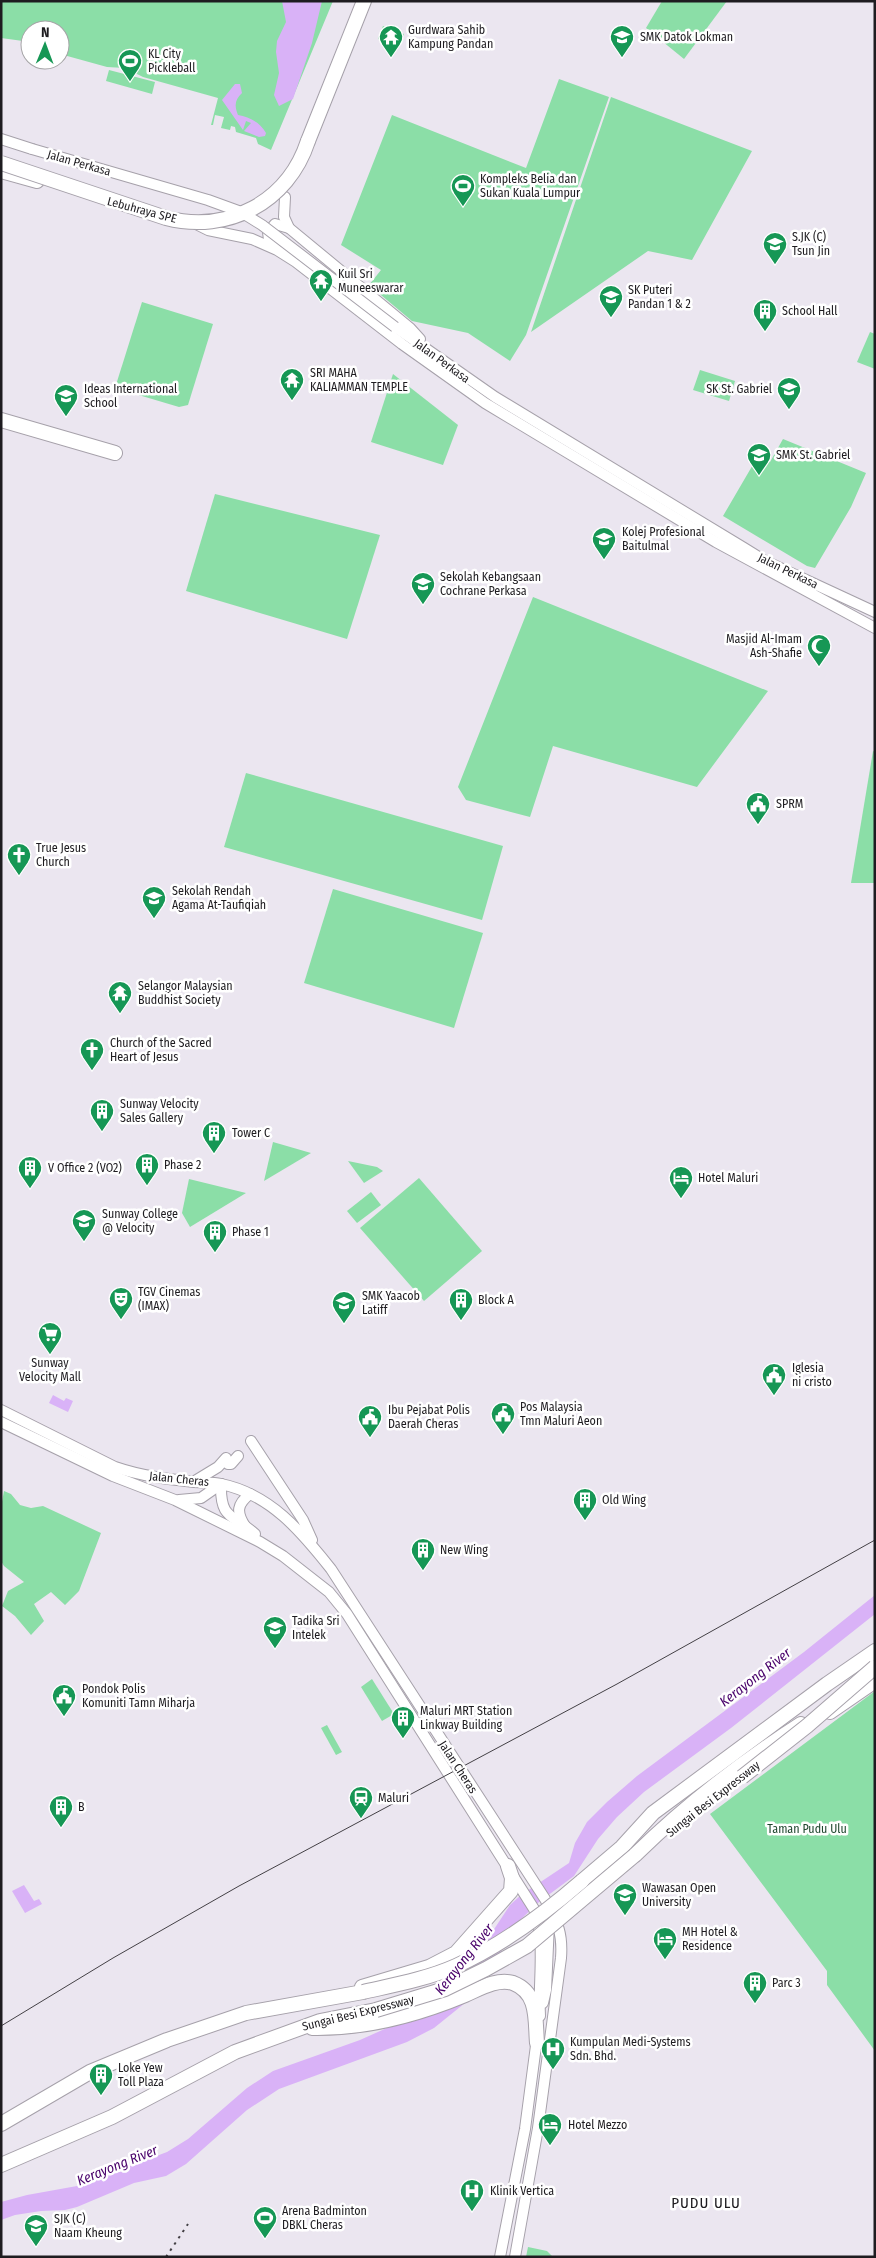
<svg xmlns="http://www.w3.org/2000/svg" width="876" height="2258" font-family="'Fira Sans Condensed',sans-serif">
<style>
.green{fill:#8bdea7}
.water{fill:#d9b2f7}
.lines{fill:none;stroke-linecap:round;stroke-linejoin:round}
.secondary-casing{stroke:#a6a1aa;stroke-width:12}
.highway-casing{stroke:#a6a1aa;stroke-width:16}
.secondary{stroke:#fff;stroke-width:10}
.highway{stroke:#fff;stroke-width:14}
.tram{stroke:#434045;stroke-width:1}
.rail{stroke:#434045;stroke-width:2;stroke-dasharray:2.5 5;stroke-linecap:butt}
.secondary-bridge-casing{stroke:#a6a1aa;stroke-width:12;stroke-linecap:butt}
.highway-bridge-casing{stroke:#a6a1aa;stroke-width:16;stroke-linecap:butt}
.secondary-bridge{stroke:#fff;stroke-width:10}
.highway-bridge{stroke:#fff;stroke-width:14}
.labels{text-anchor:middle;stroke-width:5;stroke-linejoin:round;paint-order:stroke}
.poi-label{font-size:12px;fill:#1e1c20;stroke:#fff;text-anchor:start}
.street-label{font-size:12px;fill:#1e1c20;stroke:#fff}
.park-label{font-size:12px;fill:#1f472e;stroke:#fff}
.water-label{font-size:14px;font-style:italic;fill:#48006a;stroke:#fff}
.quarter-label{font-size:15px;letter-spacing:1px;fill:#1e1c20;stroke:#fff}
</style>
<rect width="100%" height="100%" fill="#ebe6f0"/>
<!-- green -->
<g class="green">
<polygon points="1,1 333,1 271,150 258,144 256,138 236,132 235,127 231,126 230,130 221,128 224,117 215,115 213,125 211,125 218,98 143,77 125,68 107,67 60,54 60,30 30,30 30,45 23,41 1,38"/>
<polygon points="662,1 727,1 684,59 646,28"/>
<polygon points="383,26 404,34 398,47 378,39"/>
<polygon points="109,70 155,82 152,94 106,81"/>
<polygon points="559,79 609,97 526,335 510,361 468,333 412,321 369,285 381,270 341,245 392,115 526,168"/>
<polygon points="611,97 752,151 692,260 648,251 531,332"/>
<polygon points="142,302 213,324 188,405 179,407 115,388"/>
<polygon points="870,332 875,334 875,369 857,362"/>
<polygon points="700,370 735,381 729,401 693,390"/>
<polygon points="393,374 458,425 443,465 371,442"/>
<polygon points="783,439 866,473 851,507 815,568 807,566 723,516 758,456 770,462"/>
<polygon points="215,494 380,535 347,639 186,591"/>
<polygon points="533,597 768,691 697,787 553,746 530,817 466,800 458,787"/>
<polygon points="873,751 875,752 875,883 851,883"/>
<polygon points="246,773 503,846 482,920 224,847"/>
<polygon points="333,889 483,933 454,1028 304,983"/>
<polygon points="273,1142 311,1153 264,1181"/>
<polygon points="348,1161 377,1167 383,1171 364,1183"/>
<polygon points="419,1178 482,1251 424,1301 360,1228"/>
<polygon points="189,1179 246,1193 190,1227 182,1213"/>
<polygon points="371,1192 381,1205 357,1223 347,1211"/>
<polygon points="4,1491 11,1494 20,1505 31,1508 43,1506 101,1533 79,1591 65,1605 51,1592 34,1604 44,1621 31,1635 15,1616 2,1606 8,1591 24,1582 4,1566 1,1561 1,1507"/>
<polygon points="372,1679 394,1714 382,1721 361,1687"/>
<polygon points="875,1691 875,2051 827,1985 827,1971 710,1814"/>
<polygon points="327,1725 342,1752 336,1755 321,1728"/>
<polygon points="528,2247 547,2251 553,2257 526,2257"/>
</g>
<!-- water -->
<g class="water">
<polygon points="282,1 322,1 312,43 293,99 279,106 274,95 279,73 276,52 277,41 286,22"/>
<path d="M235,84H240L242,93C235,100 234,105 238,115C249,117 260,122 266,133L265,136L259,137L244,131L251,123L246,121L243,130L222,100Z"/>
<polygon points="53,1395 64,1401 66,1398 73,1401 68,1412 49,1403"/>
<polygon points="875,1595 875,1614 731,1728 644,1792 617,1817 598,1839 574,1876 539,1902 518,1922 496,1960 465,2003 434,2028 407,2042 279,2089 247,2110 186,2164 166,2176 134,2183 77,2207 65,2210 41,2211 15,2215 1,2220 1,2202 27,2195 77,2186 167,2152 188,2139 247,2088 273,2071 360,2040 398,2023 456,1987 510,1905 521,1895 569,1863 575,1843 587,1822 607,1802 637,1776 804,1652"/>
<polygon points="24,1885 34,1901 39,1899 42,1904 25,1913 12,1891"/>
</g>
<g class="lines">
<!-- secondary casing -->
<g class="secondary-casing">
<g id="secondary">
<polyline points="1,139 32,149"/>
<polyline points="285,197 284,217 289,228 410,328 420,339"/>
<polyline points="194,223 208,230 252,239 277,250 296,262 402,344 485,403 716,542 875,628"/>
<polyline points="276,249 269,240 268,232 275,224 289,228"/>
<polyline points="395,327 495,397 744,548 765,561 875,612"/>
<path d="M1,1410L115,1467C141,1476 167,1479 194,1482C203,1483 212,1482 221,1484C270,1494 301,1531 331,1569L545,1899C557,1922 563,1932 561,1958L538,2128L515,2257"/>
<path d="M1,1422L113,1476L175,1500L260,1542L283,1556L329,1592L347,1614L534,1909C546,1943 538,1980 540,2016"/>
<polyline points="251,1441 303,1520 312,1540"/>
<polyline points="195,1481 218,1467 226,1458 228,1464 231,1464 238,1456"/>
<path d="M221,1484C220,1520 233,1514 255,1534"/>
<polyline points="179,1500 201,1498 221,1484"/>
<path d="M245,1526C236,1512 237,1504 250,1494"/>
<polyline points="543,2003 546,1990 549,1923"/>
<polyline points="500,2257 525,2129 537,2038"/>
</g>
</g>
<!-- highway casing -->
<g class="highway-casing">
<g id="highway">
<polyline points="308,141 364,1"/>
<polyline points="1,171 37,181"/>
<polyline points="1,420 115,453"/>
<polyline points="830,1712 875,1681"/>
<path d="M635,1855C685,1806 742,1762 801,1724"/>
<polyline points="582,1881 622,1847 653,1813 827,1684 875,1651"/>
<polyline points="362,1987 429,1967 456,1953 511,1891 512,1878 508,1866"/>
<path d="M312,2028C364,2029 417,2015 465,1995C479,1989 497,1978 513,1983C539,1993 535,2020 537,2043"/>
<polyline points="1,2124 90,2072 167,2040 246,2013 363,1992"/>
<polyline points="1,2165 112,2117 235,2052 320,2021 376,2010"/>
</g>
</g>
<!-- secondary -->
<use href="#secondary" class="secondary"/>
<!-- highway -->
<use href="#highway" class="highway"/>
<!-- tram -->
<polyline class="tram" points="1,2026 113,1958 239,1886 617,1684 875,1540"/>
<!-- rail -->
<polyline class="rail" points="166,2257 188,2224"/>
<!-- secondary-bridge casing -->
<g class="secondary-bridge-casing">
<polyline id="secondary-bridge" points="32,149 208,200 241,212 262,225 395,327"/>
</g>
<!-- highway-bridge casing -->
<g class="highway-bridge-casing">
<g id="highway-bridge">
<path d="M1,163L166,218C228,234 288,202 308,141"/>
<polyline points="742,1777 807,1726 875,1667"/>
<path d="M363,1992C394,1985 427,1979 456,1966C502,1945 544,1914 582,1881"/>
<polyline points="376,2010 445,1989 486,1969 527,1946 635,1855"/>
</g>
</g>
<!-- secondary-bridge -->
<use href="#secondary-bridge" class="secondary-bridge"/>
<!-- highway-bridge -->
<use href="#highway-bridge" class="highway-bridge"/>
</g>
<!-- icons -->
<defs>
<g id="temple-pin" transform="scale(1.25)"><path d="M0 17L-7.5 6A9.5 9.5 0 1 1 7.5 6Z" fill="#169755" stroke="#fff"/><path d="M0-6L5-2H3V0L6.5 2.5H4V6H1.5V3h-3V6H-4V2.5H-6.5L-3 0V-2H-5Z" fill="#fff"/></g>
<g id="school-pin" transform="scale(1.25)"><path d="M0 17L-7.5 6A9.5 9.5 0 1 1 7.5 6Z" fill="#169755" stroke="#fff"/><path d="M0-5L7-2L0 1L-7-2ZM-4 1L0 2.5L4 1V4Q0 6-4 4Z" fill="#fff"/></g>
<g id="stadium-pin" transform="scale(1.25)"><path d="M0 17L-7.5 6A9.5 9.5 0 1 1 7.5 6Z" fill="#169755" stroke="#fff"/><path d="M0-5a6.5 5 0 1 0 0 10a6.5 5 0 1 0 0-10ZM-3.5-1.8h7v3.6h-7Z" fill="#fff"/></g>
<g id="building-pin" transform="scale(1.25)"><path d="M0 17L-7.5 6A9.5 9.5 0 1 1 7.5 6Z" fill="#169755" stroke="#fff"/><path d="M-4-6H4V6H1V3H-1V6H-4ZM-2.5-4.3h1.7v1.8h-1.7ZM.8-4.3h1.7v1.8H.8ZM-2.5-1h1.7V.8h-1.7ZM.8-1h1.7V.8H.8Z" fill="#fff"/></g>
<g id="university-pin" transform="scale(1.25)"><path d="M0 17L-7.5 6A9.5 9.5 0 1 1 7.5 6Z" fill="#169755" stroke="#fff"/><path d="M0-5L7-2L0 1L-7-2ZM-4 1L0 2.5L4 1V4Q0 6-4 4Z" fill="#fff"/></g>
<g id="mosque-pin" transform="scale(1.25)"><path d="M0 17L-7.5 6A9.5 9.5 0 1 1 7.5 6Z" fill="#169755" stroke="#fff"/><path d="M3.5-4.9A6 6 0 1 0 3.5 4.9A5 5 0 1 1 3.5-4.9Z" fill="#fff"/></g>
<g id="civic-pin" transform="scale(1.25)"><path d="M0 17L-7.5 6A9.5 9.5 0 1 1 7.5 6Z" fill="#169755" stroke="#fff"/><path d="M-.6-6.5H3V-4.5H.6V-3L4-1V1h2V6H-6V1h2V-1L-.6-3ZM-1.2 2.5V6h2.4V2.5Z" fill="#fff"/></g>
<g id="church-pin" transform="scale(1.25)"><path d="M0 17L-7.5 6A9.5 9.5 0 1 1 7.5 6Z" fill="#169755" stroke="#fff"/><path d="M-1.2-6h2.4v3.5h3.3v2.4h-3.3V6h-2.4V-.1h-3.3v-2.4h3.3Z" fill="#fff"/></g>
<g id="hotel-pin" transform="scale(1.25)"><path d="M0 17L-7.5 6A9.5 9.5 0 1 1 7.5 6Z" fill="#169755" stroke="#fff"/><path d="M-6-4.5h1.5V1H6V5H4.5V3h-9V5H-6ZM-4 0a1.8 1.8 0 1 1 3.6 0ZM.5 0V-2.5h3Q6-2.5 6 0Z" fill="#fff"/></g>
<g id="theatre-pin" transform="scale(1.25)"><path d="M0 17L-7.5 6A9.5 9.5 0 1 1 7.5 6Z" fill="#169755" stroke="#fff"/><path d="M-5-5.5Q0-4 5-5.5V0Q5 5 0 6Q-5 5-5 0ZM-3.3-2.5H-1v1.5H-3.3ZM1-2.5H3.3v1.5H1ZM-2.8 1Q0 5.5 2.8 1Z" fill="#fff"/></g>
<g id="supermarket-pin" transform="scale(1.25)"><path d="M0 17L-7.5 6A9.5 9.5 0 1 1 7.5 6Z" fill="#169755" stroke="#fff"/><path d="M-6-5.5h2.5l.6 2H6L4.5 2H-2.5L-4.4-4H-6ZM-1.5 3.2a1.3 1.3 0 1 0 .1 0ZM3 3.2a1.3 1.3 0 1 0 .1 0Z" fill="#fff"/></g>
<g id="station-pin" transform="scale(1.25)"><path d="M0 17L-7.5 6A9.5 9.5 0 1 1 7.5 6Z" fill="#169755" stroke="#fff"/><path d="M-3-6H3Q5-6 5-4V2Q5 4 3 4L4.5 6H3L1.5 4h-3L-3 6H-4.5L-3 4Q-5 4-5 2V-4Q-5-6-3-6ZM-3.5-4v3h7v-3ZM-3.5 1v1.5H-2V1ZM2 1v1.5H3.5V1Z" fill="#fff"/></g>
<g id="hospital-pin" transform="scale(1.25)"><path d="M0 17L-7.5 6A9.5 9.5 0 1 1 7.5 6Z" fill="#169755" stroke="#fff"/><path d="M-5-5h3v3.5h4V-5h3V5h-3V1.5h-4V5h-3Z" fill="#fff"/></g>
</defs>
<g fill-rule="evenodd">
<use href="#temple-pin" x="391" y="37"/>
<use href="#school-pin" x="622" y="37"/>
<use href="#stadium-pin" x="130" y="61"/>
<use href="#stadium-pin" x="463" y="186"/>
<use href="#school-pin" x="775" y="244"/>
<use href="#temple-pin" x="321" y="281"/>
<use href="#school-pin" x="611" y="297"/>
<use href="#building-pin" x="765" y="311"/>
<use href="#temple-pin" x="292" y="380"/>
<use href="#school-pin" x="789" y="389"/>
<use href="#school-pin" x="66" y="396"/>
<use href="#school-pin" x="759" y="455"/>
<use href="#university-pin" x="604" y="539"/>
<use href="#school-pin" x="423" y="584"/>
<use href="#mosque-pin" x="819" y="646"/>
<use href="#civic-pin" x="758" y="804"/>
<use href="#church-pin" x="19" y="855"/>
<use href="#school-pin" x="154" y="898"/>
<use href="#temple-pin" x="120" y="993"/>
<use href="#church-pin" x="92" y="1050"/>
<use href="#building-pin" x="102" y="1111"/>
<use href="#building-pin" x="214" y="1133"/>
<use href="#building-pin" x="147" y="1165"/>
<use href="#building-pin" x="30" y="1168"/>
<use href="#hotel-pin" x="681" y="1178"/>
<use href="#university-pin" x="84" y="1221"/>
<use href="#building-pin" x="215" y="1232"/>
<use href="#theatre-pin" x="121" y="1299"/>
<use href="#building-pin" x="461" y="1300"/>
<use href="#school-pin" x="344" y="1303"/>
<use href="#supermarket-pin" x="50" y="1334"/>
<use href="#civic-pin" x="774" y="1375"/>
<use href="#civic-pin" x="503" y="1414"/>
<use href="#civic-pin" x="370" y="1417"/>
<use href="#building-pin" x="585" y="1500"/>
<use href="#building-pin" x="423" y="1550"/>
<use href="#school-pin" x="275" y="1628"/>
<use href="#civic-pin" x="64" y="1696"/>
<use href="#building-pin" x="403" y="1718"/>
<use href="#station-pin" x="361" y="1798"/>
<use href="#building-pin" x="61" y="1807"/>
<use href="#university-pin" x="625" y="1895"/>
<use href="#hotel-pin" x="665" y="1939"/>
<use href="#building-pin" x="755" y="1983"/>
<use href="#hospital-pin" x="553" y="2049"/>
<use href="#building-pin" x="101" y="2075"/>
<use href="#hotel-pin" x="550" y="2125"/>
<use href="#hospital-pin" x="472" y="2191"/>
<use href="#stadium-pin" x="265" y="2218"/>
<use href="#school-pin" x="36" y="2226"/>
</g>
<g class="labels">
<!-- poi labels -->
<g class="poi-label">
<text x="408" y="34">Gurdwara Sahib<tspan x="408" dy="14">Kampung Pandan</tspan></text>
<text x="640" y="41">SMK Datok Lokman</text>
<text x="148" y="58">KL City<tspan x="148" dy="14">Pickleball</tspan></text>
<text x="480" y="183">Kompleks Belia dan<tspan x="480" dy="14">Sukan Kuala Lumpur</tspan></text>
<text x="792" y="241">S.JK (C)<tspan x="792" dy="14">Tsun Jin</tspan></text>
<text x="338" y="278">Kuil Sri<tspan x="338" dy="14">Muneeswarar</tspan></text>
<text x="628" y="294">SK Puteri<tspan x="628" dy="14">Pandan 1 &amp; 2</tspan></text>
<text x="782" y="315">School Hall</text>
<text x="310" y="377">SRI MAHA<tspan x="310" dy="14">KALIAMMAN TEMPLE</tspan></text>
<text x="84" y="393">Ideas International<tspan x="84" dy="14">School</tspan></text>
<text x="772" y="393" text-anchor="end">SK St. Gabriel</text>
<text x="776" y="459">SMK St. Gabriel</text>
<text x="622" y="536">Kolej Profesional<tspan x="622" dy="14">Baitulmal</tspan></text>
<text x="440" y="581">Sekolah Kebangsaan<tspan x="440" dy="14">Cochrane Perkasa</tspan></text>
<text x="802" y="643" text-anchor="end">Masjid Al-Imam<tspan x="802" dy="14">Ash-Shafie</tspan></text>
<text x="776" y="808">SPRM</text>
<text x="36" y="852">True Jesus<tspan x="36" dy="14">Church</tspan></text>
<text x="172" y="895">Sekolah Rendah<tspan x="172" dy="14">Agama At-Taufiqiah</tspan></text>
<text x="138" y="990">Selangor Malaysian<tspan x="138" dy="14">Buddhist Society</tspan></text>
<text x="110" y="1047">Church of the Sacred<tspan x="110" dy="14">Heart of Jesus</tspan></text>
<text x="120" y="1108">Sunway Velocity<tspan x="120" dy="14">Sales Gallery</tspan></text>
<text x="232" y="1137">Tower C</text>
<text x="164" y="1169">Phase 2</text>
<text x="48" y="1172">V Office 2 (VO2)</text>
<text x="698" y="1182">Hotel Maluri</text>
<text x="102" y="1218">Sunway College<tspan x="102" dy="14">@ Velocity</tspan></text>
<text x="232" y="1236">Phase 1</text>
<text x="138" y="1296">TGV Cinemas<tspan x="138" dy="14">(IMAX)</tspan></text>
<text x="362" y="1300">SMK Yaacob<tspan x="362" dy="14">Latiff</tspan></text>
<text x="478" y="1304">Block A</text>
<text x="50" y="1367" text-anchor="middle">Sunway<tspan x="50" dy="14">Velocity Mall</tspan></text>
<text x="792" y="1372">Iglesia<tspan x="792" dy="14">ni cristo</tspan></text>
<text x="520" y="1411">Pos Malaysia<tspan x="520" dy="14">Tmn Maluri Aeon</tspan></text>
<text x="388" y="1414">Ibu Pejabat Polis<tspan x="388" dy="14">Daerah Cheras</tspan></text>
<text x="602" y="1504">Old Wing</text>
<text x="440" y="1554">New Wing</text>
<text x="292" y="1625">Tadika Sri<tspan x="292" dy="14">Intelek</tspan></text>
<text x="82" y="1693">Pondok Polis<tspan x="82" dy="14">Komuniti Tamn Miharja</tspan></text>
<text x="420" y="1715">Maluri MRT Station<tspan x="420" dy="14">Linkway Building</tspan></text>
<text x="378" y="1802">Maluri</text>
<text x="78" y="1811">B</text>
<text x="642" y="1892">Wawasan Open<tspan x="642" dy="14">University</tspan></text>
<text x="682" y="1936">MH Hotel &amp;<tspan x="682" dy="14">Residence</tspan></text>
<text x="772" y="1987">Parc 3</text>
<text x="570" y="2046">Kumpulan Medi-Systems<tspan x="570" dy="14">Sdn. Bhd.</tspan></text>
<text x="118" y="2072">Loke Yew<tspan x="118" dy="14">Toll Plaza</tspan></text>
<text x="568" y="2129">Hotel Mezzo</text>
<text x="490" y="2195">Klinik Vertica</text>
<text x="282" y="2215">Arena Badminton<tspan x="282" dy="14">DBKL Cheras</tspan></text>
<text x="54" y="2223">SJK (C)<tspan x="54" dy="14">Naam Kheung</tspan></text>
</g>
<!-- street labels -->
<g class="street-label">
<text transform="translate(79 163) rotate(16)" y="4">Jalan Perkasa</text>
<text transform="translate(142 210) rotate(15)" y="4">Lebuhraya SPE</text>
<text transform="translate(442 361) rotate(36)" y="4">Jalan Perkasa</text>
<text transform="translate(788 571) rotate(26)" y="4">Jalan Perkasa</text>
<text transform="translate(179 1479) rotate(6)" y="4">Jalan Cheras</text>
<text transform="translate(458 1767) rotate(57)" y="4">Jalan Cheras</text>
<text transform="translate(713 1799) rotate(-38)" y="4">Sungai Besi Expressway</text>
<text transform="translate(358 2013) rotate(-14)" y="4">Sungai Besi Expressway</text>
</g>
<!-- park labels -->
<g class="park-label">
<text x="807" y="1833">Taman Pudu Ulu</text>
</g>
<!-- water labels -->
<g class="water-label">
<text transform="translate(755 1677) rotate(-38)" y="5">Kerayong River</text>
<text transform="translate(464 1959) rotate(-52)" y="5">Kerayong River</text>
<text transform="translate(117 2165) rotate(-22)" y="5">Kerayong River</text>
</g>
<!-- quarter labels -->
<g class="quarter-label">
<text x="706" y="2208">PUDU ULU</text>
</g>
</g>
<!-- border -->
<rect width="876" height="2258" fill="none" stroke="#1e1c20" stroke-width="5"/>
<!-- north arrow -->
<g transform="translate(45 45) rotate(1)"><circle r="24" fill="#ffffff" stroke="#a5a4a6"/>
<path d="M0-4L9 19L0 12L-9 19Z" fill="#169755"/>
<text y="-8" font-size="14" font-weight="bold" text-anchor="middle" fill="#1e1c20">N</text>
</g>
</svg>
